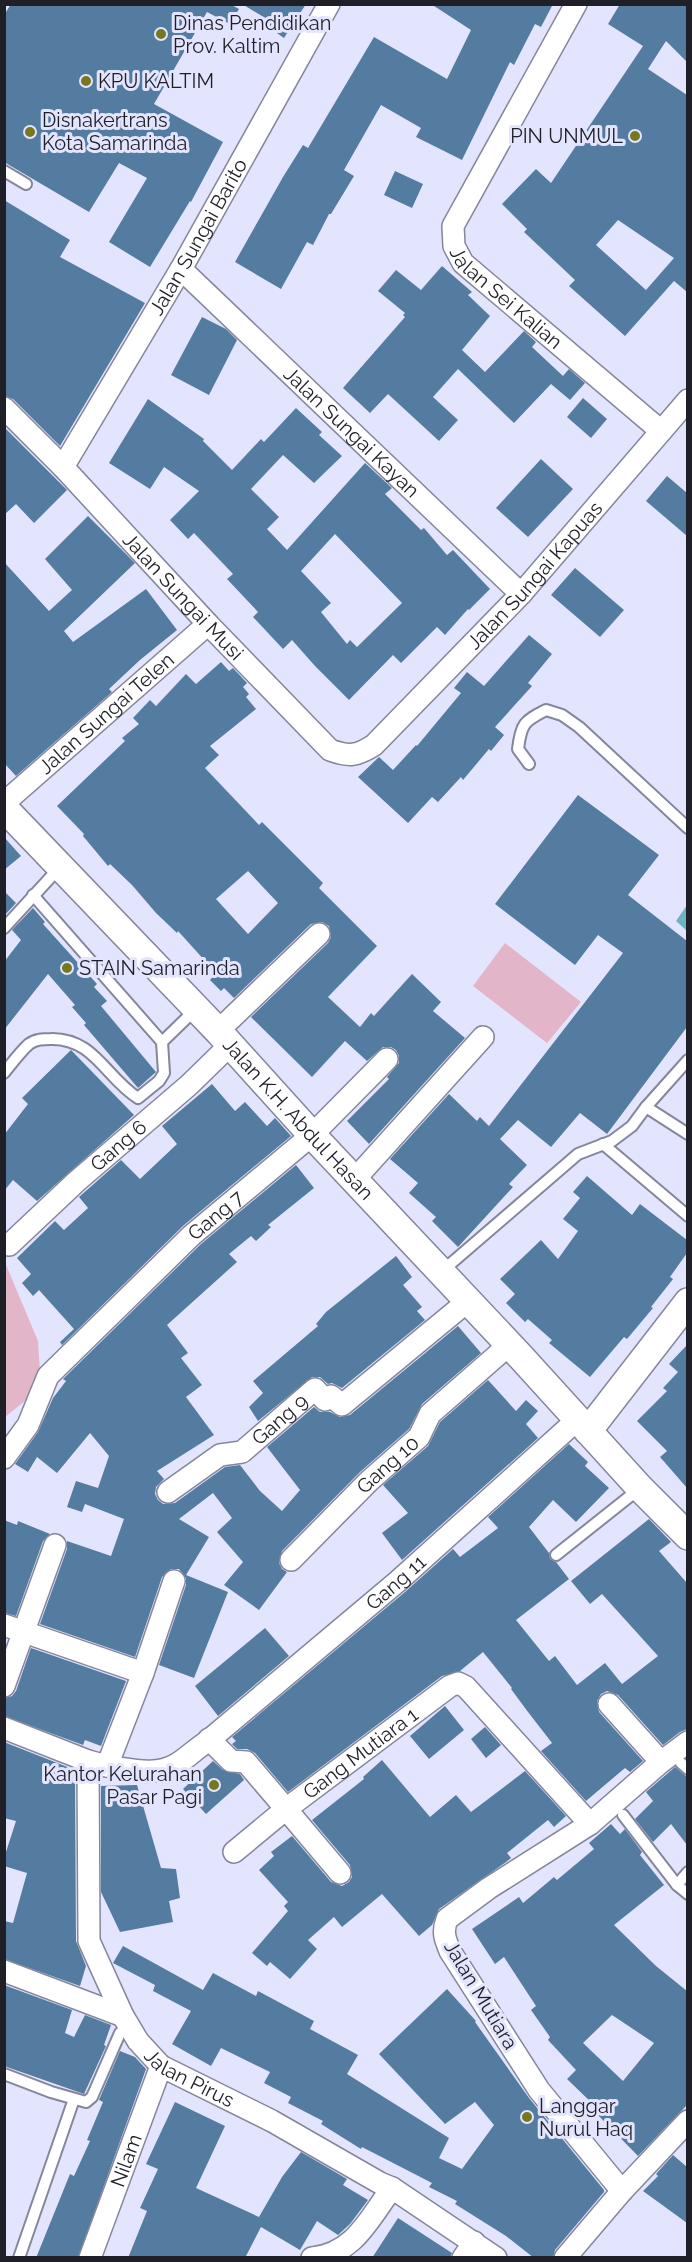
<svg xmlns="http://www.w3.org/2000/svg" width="692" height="2262" font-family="Raleway,sans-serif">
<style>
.green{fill:#e3b5c8}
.water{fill:#6db3c2}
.building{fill:#547ca1;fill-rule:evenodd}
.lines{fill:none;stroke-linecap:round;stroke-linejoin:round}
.service-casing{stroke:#84869c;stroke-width:14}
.minor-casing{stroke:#84869c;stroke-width:24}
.tertiary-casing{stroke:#84869c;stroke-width:30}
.service{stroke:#fff;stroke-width:10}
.minor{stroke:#fff;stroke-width:21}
.tertiary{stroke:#fff;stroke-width:27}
.poi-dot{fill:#77771d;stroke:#e3e5fe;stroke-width:2}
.labels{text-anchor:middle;stroke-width:6;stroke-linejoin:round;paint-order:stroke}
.poi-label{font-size:20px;fill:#1f1f28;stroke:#e3e5fe;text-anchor:start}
.street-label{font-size:20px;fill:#1f1f28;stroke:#e3e5fe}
</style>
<rect width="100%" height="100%" fill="#e3e5fe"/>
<!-- green -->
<g class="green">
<polygon points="505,943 581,1002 547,1043 473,986"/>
<polygon points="4,1260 38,1341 41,1388 5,1417"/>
</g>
<!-- water -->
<polygon class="water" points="687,905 687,931 676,921"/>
<!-- building -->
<g class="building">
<polygon points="11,4 230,4 239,9 230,24 207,12 154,104 223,142 191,202 190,201 150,267 109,242 147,178 119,163 89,212 4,162 4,15"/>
<polygon points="242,4 306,4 284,38 264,24 267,19"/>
<polygon points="431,4 553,4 541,27 535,24 514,65 510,62 462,160 416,137 421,128 381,105 344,170 354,176 331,214 329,214 313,245 307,242 281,289 235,262 283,177 303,145 308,148 374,37 447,79 471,30"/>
<path d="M620,4H687V62L666,41L648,69L687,95V292L674,281L625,336L569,286L575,280L524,232L527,229L502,204L536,169L551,183L643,46L608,24ZM618,220L674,258L646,290L596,245Z"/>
<polygon points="395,171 423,184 412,208 384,195"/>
<polygon points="4,200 70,240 60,257 145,303 60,446 13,399 4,396"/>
<polygon points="442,266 472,292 468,295 490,316 462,350 485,372 524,331 536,342 532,347 563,376 569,369 585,383 570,400 551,384 514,423 458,369 433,397 458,420 439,441 388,394 370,413 343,388 405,317 403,315 405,313 378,291 396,270 421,290"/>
<polygon points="202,317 226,329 237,340 209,395 171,375"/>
<polygon points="583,398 607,419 591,438 567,417"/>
<path d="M148,399L204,439L203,441L232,470L261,439L264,442L296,408L322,432L319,435L342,456L314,483L283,455L251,489L279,517L267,529L287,550L365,463L392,488L385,494L421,530L424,528L447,555L453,550L490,589L469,610L468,609L445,635L437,627L401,663L393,655L349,700L315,666L292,640L283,649L253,617L258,612L227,579L233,574L194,533L188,539L170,520L199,491L164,467L150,489L109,463ZM335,534L402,603L357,647L350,640L347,644L321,612L331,603L301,571Z"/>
<polygon points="4,427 67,490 34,523 16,504 4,515"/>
<polygon points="541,459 573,489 528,537 496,508"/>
<polygon points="667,476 687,493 687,536 646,501"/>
<polygon points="88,516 135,563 64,631 73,642 146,589 177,630 140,660 109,689 112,692 16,776 4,763 4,562 49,611 72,590 45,559"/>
<polygon points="575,568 624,610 600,637 551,595"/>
<polygon points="529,635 552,654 528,683 532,686 495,727 504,735 491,751 489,749 463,780 461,777 438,802 432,797 408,823 358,777 379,757 393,770 416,745 417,746 461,693 454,688 467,672 484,686"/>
<path d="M221,662L229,671L233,668L247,683L243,687L249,694L246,697L256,709L210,746L219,755L205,768L259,825L262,822L323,883L319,888L377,946L328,997L360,1027L371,1013L374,1016L412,974L441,1002L433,1011L465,1038L369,1144L347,1121L389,1079L387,1077L399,1063V1056L396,1050L391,1047H383L367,1061L345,1041L312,1077L251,1017L328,943L331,937L329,926L322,922L311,924L234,998L224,988L221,991L210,980L216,973L178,931L177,933L156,913L132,885L110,864L108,866L83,836L84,834L57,806L125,741L122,738L139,724L133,718L150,700L156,706L186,674L196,684ZM248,871L278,903L248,934L216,899Z"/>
<polygon points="578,795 659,855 628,895 687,941 687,1027 607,1134 580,1113 551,1147 518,1120 500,1139 527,1165 509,1184 513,1187 458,1247 432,1221 436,1217 409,1193 418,1183 390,1159 449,1094 477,1121 480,1117 489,1126 623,953 598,935 575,965 495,904"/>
<polygon points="4,837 21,856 4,870"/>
<polygon points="4,891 16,903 4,916"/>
<polygon points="33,908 45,922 43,924 97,984 94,987 107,1001 101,1006 156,1072 138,1088 84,1025 86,1023 72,1007 75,1005 48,974 4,1030 4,962 21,940 12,930"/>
<polygon points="71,1050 134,1115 37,1201 13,1180 4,1191 4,1135 28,1104 22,1098"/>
<polygon points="212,1084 235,1111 245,1102 267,1126 275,1118 291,1136 184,1225 62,1345 60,1342 74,1329 39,1290 33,1296 22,1283 31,1274 17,1258 55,1221 64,1230 88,1208 79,1197 121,1160 140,1179 177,1144 162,1126"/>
<polygon points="296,1165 314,1188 268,1225 271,1227 256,1241 251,1236 229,1254 237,1262 167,1325 188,1353 181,1358 202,1385 186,1397 214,1435 157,1471 164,1479 156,1487 155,1494 158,1500 163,1504 175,1503 225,1467 240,1465 260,1491 282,1511 300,1490 267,1447 314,1407 320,1412 330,1412 340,1417 350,1415 458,1326 481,1353 422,1404 409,1429 360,1472 282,1551 279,1563 282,1569 287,1572 259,1610 224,1585 243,1562 217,1532 232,1518 213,1493 179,1519 209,1537 186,1575 228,1592 194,1678 159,1665 186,1585 186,1578 179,1569 171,1569 162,1577 135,1657 40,1624 67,1549 67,1541 111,1556 124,1519 85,1504 82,1512 67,1507 76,1481 98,1488 109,1456 90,1433 57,1473 37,1457 28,1472 15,1464 38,1432 53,1398 66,1381 63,1379 201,1244"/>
<polygon points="587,1176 632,1215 640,1204 687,1240 687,1253 670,1277 673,1279 651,1307 653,1308 627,1339 624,1337 590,1377 549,1343 552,1340 528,1319 525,1322 506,1303 515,1294 500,1279 541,1240 558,1259 578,1231 563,1219 580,1198 573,1192"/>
<polygon points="396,1256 412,1277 403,1285 422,1307 417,1311 425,1320 342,1388 332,1383 328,1384 320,1377 312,1377 258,1421 249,1407 263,1393 253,1381 318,1326 316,1324 326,1312"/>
<polygon points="687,1345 687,1488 660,1457 667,1451 637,1421 667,1391 663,1388 678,1372 669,1364"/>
<polygon points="488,1380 516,1411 526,1400 538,1411 526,1424 538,1438 402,1560 382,1533 408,1513 383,1485 428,1446 440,1422"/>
<polygon points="569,1444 588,1462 585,1466 609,1488 576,1522 553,1500 529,1527 549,1553 550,1559 556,1562 569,1579 516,1620 549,1661 555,1656 577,1685 605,1663 622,1684 658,1656 602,1594 590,1604 571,1581 649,1519 671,1542 659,1551 687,1583 687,1729 680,1732 663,1745 618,1695 607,1691 601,1694 597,1701 599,1712 643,1761 630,1772 625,1768 586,1801 541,1751 552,1743 528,1712 511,1689 512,1688 483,1652 460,1671 442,1676 288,1792 255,1753 247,1749 237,1749 232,1744 236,1741 232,1737 405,1592 453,1549 460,1557 498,1528 488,1517"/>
<polygon points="4,1520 17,1525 18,1521 50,1534 43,1541 16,1616 4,1613"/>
<polygon points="265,1628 289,1656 218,1716 195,1686"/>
<polygon points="31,1648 126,1681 101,1746 85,1740 83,1745 4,1716 4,1698 12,1696 16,1691"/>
<polygon points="445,1706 464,1730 429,1759 410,1736"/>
<polygon points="485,1727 501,1745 486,1758 471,1739"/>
<polygon points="4,1742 75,1770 73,1780 75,1781 76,1941 86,1966 80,1986 4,1959 4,1921 13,1923 27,1873 4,1866 4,1858 16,1821 4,1818"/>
<polygon points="382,1760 430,1817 456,1795 471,1812 525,1771 566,1816 554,1827 548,1820 507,1853 511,1858 506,1862 439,1909 432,1925 419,1936 382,1894 342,1927 334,1917 308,1940 317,1949 290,1979 270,1962 267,1966 252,1953 288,1911 284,1906 288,1902 259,1870 274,1856 271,1852 292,1836 331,1882 342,1886 349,1882 352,1877 350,1865 312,1820 364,1779 363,1777"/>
<polygon points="213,1761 223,1770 240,1774 244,1780 206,1814 183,1789"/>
<polygon points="675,1767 687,1777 687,1845 671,1824 653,1842 635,1819 653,1801 646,1792"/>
<polygon points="137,1785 161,1868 176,1869 180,1898 169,1901 173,1922 120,1932 101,1892 101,1786"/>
<path d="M611,1824L620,1834L625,1829L642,1852L640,1855L664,1885L614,1925L656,1966L687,1991V2105L638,2156L592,2109L595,2106L567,2079L576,2070L548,2040L550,2037L531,2010L536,2006L504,1957L495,1964L472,1929L519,1897L523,1903L554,1877L557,1880L594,1849L589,1843ZM612,2015L654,2043L623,2081L583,2043Z"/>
<polygon points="123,1946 203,1990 213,1973 256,1996 258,1991 314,2021 310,2029 358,2055 347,2074 449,2138 439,2158 462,2169 494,2125 475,2102 445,2124 379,2054 447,1989 476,2021 475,2022 529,2098 604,2190 604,2192 555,2250 553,2258 534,2258 506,2236 455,2204 457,2201 429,2187 432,2183 362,2147 361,2149 321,2124 323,2121 288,2103 291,2097 264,2083 270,2072 221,2048 211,2066 172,2044 191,2011 153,1991 155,1985 113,1963"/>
<polygon points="4,1985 72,2010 65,2033 74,2037 85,2015 111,2025 104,2045 106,2046 84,2094 4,2066"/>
<polygon points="120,2051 135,2057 146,2069 78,2258 36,2258 70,2174 74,2176 90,2141 87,2140 103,2102 99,2100"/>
<polygon points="175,2102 225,2126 196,2188 259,2217 282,2177 301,2152 347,2179 343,2185 368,2200 350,2224 338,2235 317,2221 300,2250 261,2227 245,2258 128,2258 147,2211 140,2208 158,2169 146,2164"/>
<polygon points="673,2155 687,2167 687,2223 643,2191 658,2176 656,2174"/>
<polygon points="398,2218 452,2253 450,2258 372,2258"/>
</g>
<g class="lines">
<!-- service casing -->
<g class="service-casing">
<g id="service">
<polyline points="4,171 26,184"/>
<path d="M529,764L518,749C521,724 524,721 546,710L562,715L579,727L688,828"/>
<polyline points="4,928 60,867"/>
<polyline points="162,1042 196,1009"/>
<polyline points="688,1060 646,1107 688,1134"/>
<path d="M4,1073C12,1063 20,1052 29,1044C36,1039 43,1039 51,1039C94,1038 106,1078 138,1098L159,1081L164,1073L162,1042L33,895"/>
<polyline points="603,1144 688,1216"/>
<polyline points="441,1272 578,1154 612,1141 632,1126 646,1107"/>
<polyline points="556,1555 639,1489"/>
<polyline points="681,1763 688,1769"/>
<polyline points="623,1815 677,1885 688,1894"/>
<polyline points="677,1885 688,1872"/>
<polyline points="4,2074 51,2092 86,2102 92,2097 120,2033 129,2026"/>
<polyline points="19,2258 74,2099"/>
</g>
</g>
<!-- minor casing -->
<g class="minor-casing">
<g id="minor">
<path id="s1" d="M576,4L453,226L454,246L463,263L661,431"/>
<path id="s2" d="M181,269L521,594"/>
<path id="s3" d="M4,408L63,467L208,624L330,750C349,757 357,756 374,745L521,594L688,400"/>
<path id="s4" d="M63,467L181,269L329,4"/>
<path id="s5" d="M4,803L208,624"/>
<polyline points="218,1031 319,934"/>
<polyline points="355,1179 483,1037"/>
<path id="s6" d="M9,1245L77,1181L189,1085L230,1045"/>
<path id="s7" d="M4,1458L28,1425L48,1376L192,1235L312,1135L387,1059"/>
<path id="s8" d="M168,1492L220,1455L242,1452L315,1389L325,1400L331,1396L342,1405L468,1301"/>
<path id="s9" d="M291,1560L369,1481L419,1437L430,1414L509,1345"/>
<polyline points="4,1625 143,1673"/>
<polyline points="4,1686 55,1545"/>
<polyline points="609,1704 661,1762"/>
<polyline points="4,1728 88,1761 107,1766 143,1673 174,1581"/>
<path id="s10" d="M209,1739L231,1761L246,1762L286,1809L450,1686L458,1683L466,1687L590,1824"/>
<path id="s11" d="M88,1761L89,1941L123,2016L138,2041L161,2066L272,2121L380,2183L392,2188L496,2258"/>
<path id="s12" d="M107,1766C130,1769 156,1777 177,1764C188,1757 197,1748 208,1741L397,1582L577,1420"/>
<polyline points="234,1852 286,1809 340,1873"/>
<polyline points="4,1971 123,2016"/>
<path d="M622,2191L539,2090L450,1951C445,1939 442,1932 447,1919L489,1888L590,1824L661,1762L688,1742"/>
<path id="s13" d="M90,2258L161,2066"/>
<path d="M312,2258C354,2254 369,2219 392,2188"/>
<polyline points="463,2258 474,2242"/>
<polyline points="565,2258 622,2191 688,2121"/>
</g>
</g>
<!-- tertiary casing -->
<g class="tertiary-casing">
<g id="tertiary">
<path id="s14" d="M4,808L218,1031L312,1135L521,1357L640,1488L688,1536"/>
<polyline points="588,1431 688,1302"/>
</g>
</g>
<!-- service -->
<use href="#service" class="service"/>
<!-- minor -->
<use href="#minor" class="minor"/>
<!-- tertiary -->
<use href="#tertiary" class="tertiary"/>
</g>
<!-- markers -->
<g class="poi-dot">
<circle cx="161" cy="34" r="6"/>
<circle cx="86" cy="81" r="6"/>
<circle cx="30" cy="132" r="6"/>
<circle cx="635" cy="136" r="6"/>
<circle cx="67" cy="968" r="6"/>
<circle cx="214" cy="1785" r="6"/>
<circle cx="527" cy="2117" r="6"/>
</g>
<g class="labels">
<!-- poi labels -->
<g class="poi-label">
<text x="173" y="30">Dinas Pendidikan<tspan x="173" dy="23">Prov. Kaltim</tspan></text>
<text x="98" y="88">KPU KALTIM</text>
<text x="42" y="127">Disnakertrans<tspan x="42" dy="23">Kota Samarinda</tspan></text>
<text x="623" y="143" text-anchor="end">PIN UNMUL</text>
<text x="79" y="975">STAIN Samarinda</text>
<text x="202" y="1781" text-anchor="end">Kantor Kelurahan<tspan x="202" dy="23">Pasar Pagi</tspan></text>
<text x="539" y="2113">Langgar<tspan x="539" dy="23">Nurul Haq</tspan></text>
</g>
<!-- street labels -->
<g class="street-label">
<text dy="7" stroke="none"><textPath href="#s4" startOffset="267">Jalan Sungai Barito</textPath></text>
<text dy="7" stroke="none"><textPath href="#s1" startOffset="348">Jalan Sei Kalian</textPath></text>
<text dy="7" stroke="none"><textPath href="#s2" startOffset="236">Jalan Sungai Kayan</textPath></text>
<text dy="7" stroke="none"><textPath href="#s3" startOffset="753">Jalan Sungai Kapuas</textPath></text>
<text dy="7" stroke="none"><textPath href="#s3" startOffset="260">Jalan Sungai Musi</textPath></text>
<text dy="7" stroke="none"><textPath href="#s5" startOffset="136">Jalan Sungai Telen</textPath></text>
<text dy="7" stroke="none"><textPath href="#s14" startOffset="428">Jalan K.H. Abdul Hasan</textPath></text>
<text dy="7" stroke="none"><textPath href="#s6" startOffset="148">Gang 6</textPath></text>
<text dy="7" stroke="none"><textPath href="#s7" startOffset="326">Gang 7</textPath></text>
<text dy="7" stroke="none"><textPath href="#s8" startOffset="136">Gang 9</textPath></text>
<text dy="7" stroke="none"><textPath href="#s9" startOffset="136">Gang 10</textPath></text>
<text dy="7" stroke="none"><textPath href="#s12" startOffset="356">Gang 11</textPath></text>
<text dy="7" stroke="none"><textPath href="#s10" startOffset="201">Gang Mutiara 1</textPath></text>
<text transform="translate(481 1995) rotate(59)" y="7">Jalan Mutiara</text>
<text dy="7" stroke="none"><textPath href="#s11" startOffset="356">Jalan Pirus</textPath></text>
<text dy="7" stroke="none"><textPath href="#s13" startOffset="104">Nilam</textPath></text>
</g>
</g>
<!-- border -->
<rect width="692" height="2262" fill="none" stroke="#1f1f28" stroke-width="12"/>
</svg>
